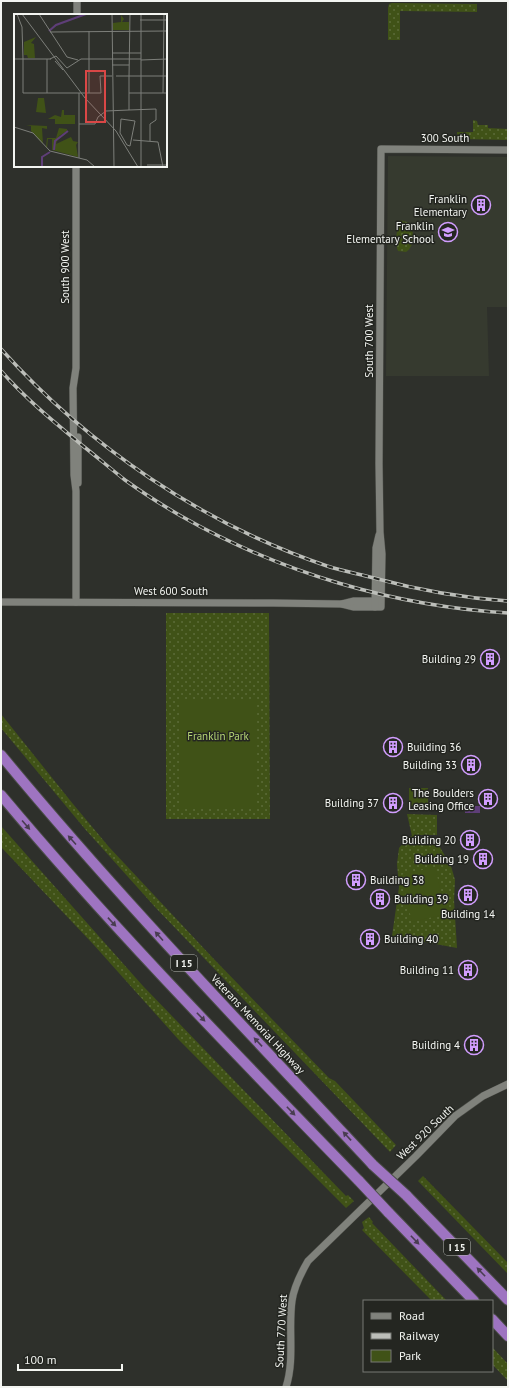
<svg xmlns="http://www.w3.org/2000/svg" width="509" height="1388" font-family="'PT Sans',sans-serif">
<style>
.built{fill:#363a2f}
.green{fill:url(#green-dots)}
.pitch{fill:#405217}
.water{fill:#5e3e78}
.lines{fill:none;stroke-linecap:round;stroke-linejoin:round}
.minor-casing{stroke:#4b4d48;stroke-width:8}
.highway-casing{stroke:#4b4d48;stroke-width:12}
.minor{stroke:#80827c;stroke-width:7}
.highway{stroke:#9e74c1;stroke-width:10}
.rail-casing{stroke:#bcbeb9;stroke-width:3.5}
.rail{stroke:#242621;stroke-width:2;stroke-dasharray:6;stroke-linecap:butt}
.highway-bridge-casing{stroke:#4b4d48;stroke-width:12;stroke-linecap:butt}
.highway-bridge{stroke:#9e74c1;stroke-width:10}
.oneway{fill:#493d51}
.labels{text-anchor:middle;stroke-width:3;stroke-linejoin:round;paint-order:stroke}
.shield{fill:#242621;stroke:#b5b7b3;stroke-width:1}
.shield-label{font-size:10px;font-weight:bold;fill:#f3f5f1}
.street-label{font-size:11px;fill:#f3f5f1;stroke:#242621}
.poi-label{font-size:11px;fill:#f3f5f1;stroke:#242621;text-anchor:end}
.park-label{font-size:11px;fill:#b5d675;stroke:#242621}
.inset-river{fill:none;stroke:#5e3e78;stroke-width:2}
.inset-road{fill:none;stroke:#7d7f7a;stroke-width:1}
.view{fill:#da4746;fill-opacity:0.15;stroke:#da4746;stroke-width:2}
.inset-edge{fill:none;stroke:#f3f5f1;stroke-width:2}
</style>
<defs>
<pattern id="green-dots" width="8" height="8" patternUnits="userSpaceOnUse"><rect width="8" height="8" fill="#405217"/><path d="M2 2h.1M6 6h.1" fill="none" stroke="#5c6c39" stroke-width="1.8" stroke-linecap="round"/></pattern>
</defs>
<rect width="100%" height="100%" fill="#2e302b"/>
<!-- built -->
<polygon class="built" points="388,156 508,157 508,307 487,307 489,376 386,376"/>
<!-- green -->
<g class="green">
<polygon points="392,3 477,4 477,12 400,11 400,40 388,40 388,8 389,4"/>
<polygon points="473,120 477,121 478,125 488,125 488,128 508,129 508,140 457,139 457,132 473,132"/>
<path d="M400,220L410,223C414,232 415,246 406,252L398,251L397,248L396,237L399,221Z"/>
<polygon points="166,613 269,613 270,819 166,819"/>
<polygon points="1,714 73,804 109,847 211,956 329,1078 335,1081 396,1145 390,1152 155,907 85,829 1,728"/>
<polygon points="407,814 437,815 437,835 420,835 416,837 430,837 438,844 451,866 455,880 454,900 457,948 392,936 399,887 397,864 399,848 409,837 412,836"/>
<polygon points="1,826 143,986 346,1196 348,1195 354,1201 346,1208 178,1039 93,944 1,847"/>
<polygon points="423,1176 508,1263 508,1274 418,1181"/>
<polygon points="369,1217 373,1222 372,1223 447,1301 432,1301 362,1230 364,1228 362,1222"/>
<polygon points="492,1347 508,1364 508,1381 492,1364"/>
</g>
<!-- pitch -->
<g class="pitch">
<polygon points="180,701 257,701 257,809 179,809"/>
<rect x="409" y="788" width="19" height="18"/>
<polygon points="435,867 446,914 412,922 401,875"/>
</g>
<!-- water -->
<rect class="water" x="465" y="806" width="15" height="7"/>
<g class="lines">
<!-- minor casing -->
<g class="minor-casing">
<g id="minor">
<polyline points="77,15 77,1"/>
<polyline points="76,166 76,368 73,388 74,475 76,491 76,602"/>
<polyline points="78,483 78,437"/>
<polyline points="1,602 273,603 342,604 354,607 381,607 382,554 380,532 379,464 381,149 508,150"/>
<polyline points="342,604 354,601 379,601"/>
<polyline points="375,607 376,548 379,535"/>
<path d="M286,1387C295,1359 288,1329 292,1301C294,1286 301,1273 308,1261L416,1156L455,1116L483,1096L508,1084"/>
</g>
</g>
<!-- highway casing -->
<g class="highway-casing">
<g id="highway">
<path d="M1,755C119,898 247,1030 373,1165"/>
<path d="M1,795C114,930 237,1055 359,1181"/>
<polyline points="406,1195 508,1300"/>
<polyline points="388,1212 474,1301"/>
<polyline points="492,1319 508,1336"/>
</g>
</g>
<!-- minor -->
<use href="#minor" class="minor"/>
<!-- highway -->
<use href="#highway" class="highway"/>
<!-- rail casing -->
<g class="rail-casing">
<g id="rail">
<path d="M1,349C89,447 203,524 327,566C343,571 359,574 374,578C418,590 463,598 508,601"/>
<path d="M1,371C26,399 54,422 83,446C97,457 111,469 125,480C143,493 162,505 181,516C281,573 394,606 508,613"/>
</g>
</g>
<!-- rail -->
<use href="#rail" class="rail"/>
<!-- highway-bridge casing -->
<g class="highway-bridge-casing">
<g id="highway-bridge">
<polyline points="373,1165 406,1195"/>
<polyline points="359,1181 388,1212"/>
</g>
</g>
<!-- highway-bridge -->
<use href="#highway-bridge" class="highway-bridge"/>
</g>
<!-- one-way arrows -->
<defs><path id="oneway-solid" d="M-6-.8H1V-3.2L6.5 0L1 3.2V.8H-6Z"/></defs>
<g class="oneway">
<use href="#oneway-solid" transform="translate(26 825) rotate(49)"/>
<use href="#oneway-solid" transform="translate(72 840) rotate(-132)"/>
<use href="#oneway-solid" transform="translate(112 922) rotate(47)"/>
<use href="#oneway-solid" transform="translate(159 936) rotate(-132)"/>
<use href="#oneway-solid" transform="translate(201 1017) rotate(46)"/>
<use href="#oneway-solid" transform="translate(258 1042) rotate(-133)"/>
<use href="#oneway-solid" transform="translate(291 1111) rotate(46)"/>
<use href="#oneway-solid" transform="translate(347 1136) rotate(-133)"/>
<use href="#oneway-solid" transform="translate(415 1240) rotate(46)"/>
<use href="#oneway-solid" transform="translate(481 1272) rotate(-134)"/>
</g>
<!-- icons -->
<defs>
<g id="building-ring" transform="scale(1)"><circle r="9.5" fill="#242621" stroke="#d19dfe" stroke-width="1.5"/><path d="M-4-6H4V6H1V3H-1V6H-4ZM-2.5-4.3h1.7v1.8h-1.7ZM.8-4.3h1.7v1.8H.8ZM-2.5-1h1.7V.8h-1.7ZM.8-1h1.7V.8H.8Z" fill="#d19dfe"/></g>
<g id="school-ring" transform="scale(1)"><circle r="9.5" fill="#242621" stroke="#d19dfe" stroke-width="1.5"/><path d="M0-5L7-2L0 1L-7-2ZM-4 1L0 2.5L4 1V4Q0 6-4 4Z" fill="#d19dfe"/></g>
</defs>
<g fill-rule="evenodd">
<use href="#building-ring" x="481" y="205"/>
<use href="#school-ring" x="448" y="232"/>
<use href="#building-ring" x="490" y="659"/>
<use href="#building-ring" x="393" y="747"/>
<use href="#building-ring" x="471" y="765"/>
<use href="#building-ring" x="488" y="799"/>
<use href="#building-ring" x="393" y="803"/>
<use href="#building-ring" x="470" y="840"/>
<use href="#building-ring" x="483" y="859"/>
<use href="#building-ring" x="356" y="880"/>
<use href="#building-ring" x="468" y="895"/>
<use href="#building-ring" x="380" y="899"/>
<use href="#building-ring" x="370" y="939"/>
<use href="#building-ring" x="468" y="970"/>
<use href="#building-ring" x="474" y="1045"/>
</g>
<g class="labels">
<!-- shield labels -->
<g class="shield">
<rect x="171" y="955" width="26" height="16" rx="3"/>
<rect x="444" y="1239" width="26" height="16" rx="3"/>
</g>
<g class="shield-label">
<text x="184" y="967">I 15</text>
<text x="457" y="1251">I 15</text>
</g>
<!-- street labels -->
<g class="street-label">
<text x="445" y="142">300 South</text>
<text transform="translate(65 267) rotate(-90)" y="4">South 900 West</text>
<text transform="translate(369 341) rotate(-90)" y="4">South 700 West</text>
<text x="171" y="595">West 600 South</text>
<text transform="translate(258 1024) rotate(47)" y="4">Veterans Memorial Highway</text>
<text transform="translate(425 1132) rotate(-44)" y="4">West 920 South</text>
<text transform="translate(281 1331) rotate(-87)" y="4">South 770 West</text>
</g>
<!-- poi labels -->
<g class="poi-label">
<text x="467" y="203">Franklin<tspan x="467" dy="13">Elementary</tspan></text>
<text x="434" y="230">Franklin<tspan x="434" dy="13">Elementary School</tspan></text>
<text x="476" y="663">Building 29</text>
<text x="407" y="751" text-anchor="start">Building 36</text>
<text x="457" y="769">Building 33</text>
<text x="474" y="797">The Boulders<tspan x="474" dy="13">Leasing Office</tspan></text>
<text x="379" y="807">Building 37</text>
<text x="456" y="844">Building 20</text>
<text x="469" y="863">Building 19</text>
<text x="370" y="884" text-anchor="start">Building 38</text>
<text x="394" y="903" text-anchor="start">Building 39</text>
<text x="468" y="918" text-anchor="middle">Building 14</text>
<text x="384" y="943" text-anchor="start">Building 40</text>
<text x="454" y="974">Building 11</text>
<text x="460" y="1049">Building 4</text>
</g>
<!-- park labels -->
<g class="park-label">
<text x="218" y="740">Franklin Park</text>
</g>
</g>
<!-- overview -->
<g transform="translate(14 14)">
<rect width="153" height="153" fill="#2e302b"/>
<path d="M107,1L110,5L108,8H115V16H99V9L107,8ZM22,23L17,29L20,30L21,44H14L13,41H10V28ZM24,84H30L32,99L22,98ZM48,96H50V101H61V110H41V105H34L41,101L47,103ZM12,111L33,112V115L28,114L29,130L17,117V112ZM45,114L53,115V117L45,122L42,130L57,123L59,127L64,128L62,131L64,143L38,136V125H34L33,134L32,133L33,124H42Z" fill="#405217"/>
<path class="inset-river" d="M35,17L42,11L72,0M40,136L41,127L54,117M28,153V143L36,138"/>
<path class="inset-road" d="M3,0L8,13L9,45M8,0L71,84L102,117L124,153M25,0L53,43L64,46M98,0L100,153M98,0H124M134,0H153M126,6H153M36,18L153,17M98,39H127M0,45H37M9,45V79H87L86,62H98M33,45V79M36,45L42,42L53,54L67,45H127M127,46L153,45M41,47L49,56M98,51H115M102,62H153M115,63V96M115,63L116,0M65,79V144M75,79V17M115,79H153M149,79L150,0M115,96L142,95V106L136,110V127M107,105L121,107L116,132L113,131L106,119ZM65,110H81L84,103L92,97L115,96M0,113L19,119L36,137L73,146L81,153M119,126L144,128L149,153M133,151H153M127,153V0"/>
<path class="view" d="M72,57H91V108H72Z"/>
<rect width="153" height="153" class="inset-edge"/>
</g>
<!-- border -->
<rect width="509" height="1388" fill="none" stroke="#f3f5f1" stroke-width="4"/>
<!-- legend -->
<rect x="363" y="1300" width="130" height="72" fill="#242621" stroke="#777974"/>
<rect x="371" y="1313" width="20" height="6" fill="#80827c" stroke="#777974"/>
<text x="399" y="1320" font-size="12" fill="#f3f5f1">Road</text>
<rect x="371" y="1333" width="20" height="6" fill="#bcbeb9" stroke="#777974"/>
<text x="399" y="1340" font-size="12" fill="#f3f5f1">Railway</text>
<rect x="371" y="1350" width="20" height="12" fill="#405217" stroke="#777974"/>
<text x="399" y="1360" font-size="12" fill="#f3f5f1">Park</text>
<!-- scale -->
<path d="M18 1364v6h104v-6" fill="none" stroke="#f3f5f1" stroke-width="2"/>
<text x="24" y="1364" font-size="12" fill="#f3f5f1" stroke="#242621" stroke-width="3" paint-order="stroke">100 m</text>
</svg>
